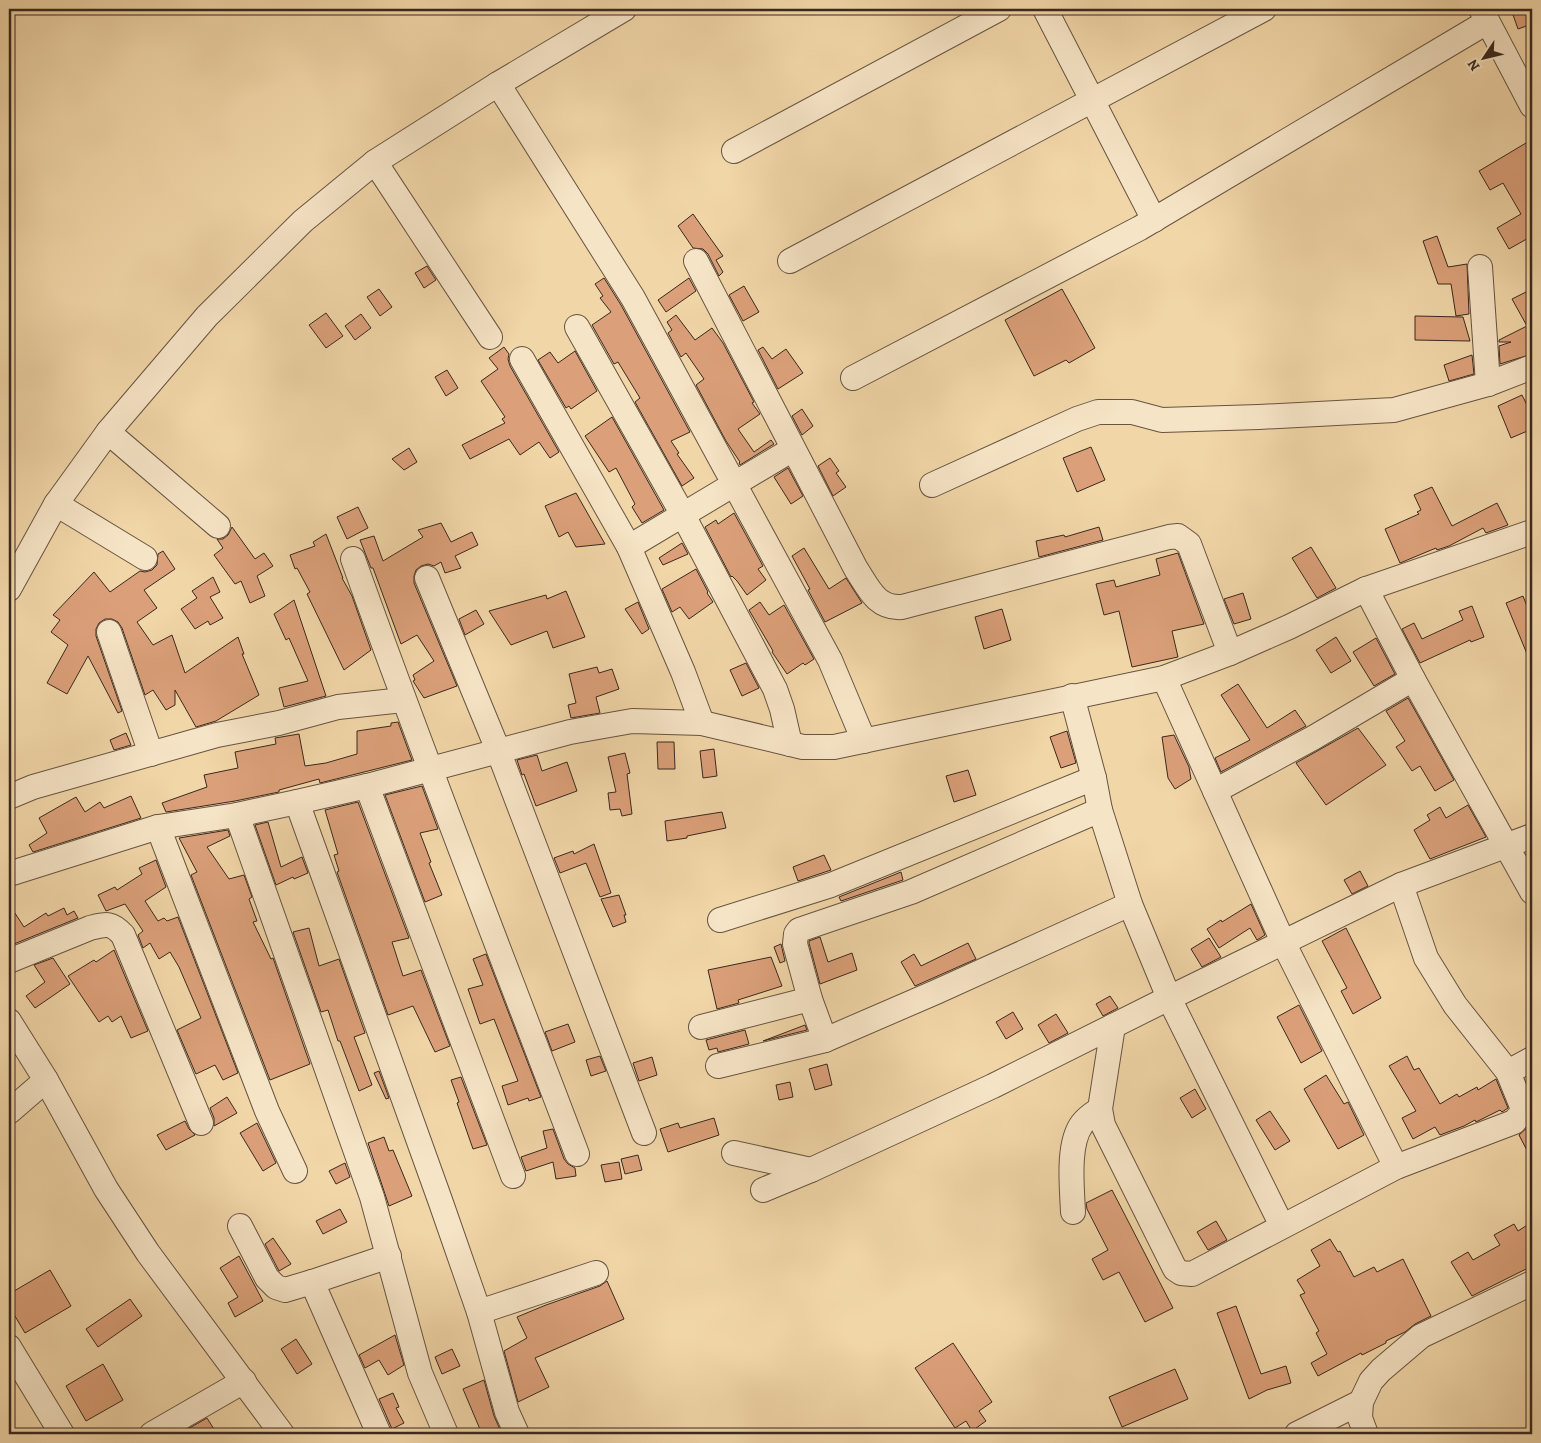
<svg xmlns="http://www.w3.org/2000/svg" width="1541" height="1443" font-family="Alegreya,serif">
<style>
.building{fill:#dba079;stroke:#39281f}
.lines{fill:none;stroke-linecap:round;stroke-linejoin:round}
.minor-casing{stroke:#675441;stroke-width:26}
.minor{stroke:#f6e4c6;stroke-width:24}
</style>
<rect width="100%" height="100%" fill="#f1d6a8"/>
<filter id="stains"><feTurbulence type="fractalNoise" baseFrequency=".004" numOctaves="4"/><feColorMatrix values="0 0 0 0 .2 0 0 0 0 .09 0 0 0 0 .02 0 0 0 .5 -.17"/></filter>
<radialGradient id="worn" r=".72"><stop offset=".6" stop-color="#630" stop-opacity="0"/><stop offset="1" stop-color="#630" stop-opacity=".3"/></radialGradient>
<!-- building -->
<g class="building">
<polygon points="1511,9 1532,9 1532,24 1518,29"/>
<polygon points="1526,143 1532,154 1532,236 1509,249 1497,228 1521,214 1503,183 1490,190 1479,171"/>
<polygon points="693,214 723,256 716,260 723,272 719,276 708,254 703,249 693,248 678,226"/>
<polygon points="1437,236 1448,267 1467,264 1469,314 1456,316 1451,284 1438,284 1423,241"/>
<polygon points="427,266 436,280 424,288 415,273"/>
<polygon points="604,278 621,305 690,432 671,441 679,453 677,454 694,478 682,486 635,402 640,398 618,362 614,364 592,325 611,312 600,298 603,296 595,284"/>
<polygon points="689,278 696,291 666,312 658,300"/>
<polygon points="744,286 759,312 743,321 729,295"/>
<polygon points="379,289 392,307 380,316 367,297"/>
<polygon points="1062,289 1095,348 1069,363 1066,360 1034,376 1005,320"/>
<polygon points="1532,289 1532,354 1500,364 1499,346 1511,342 1499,342 1499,340 1527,326 1512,299"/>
<polygon points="326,313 343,336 326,348 309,325"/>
<polygon points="361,314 371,328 355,340 345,326"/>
<polygon points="676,315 695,340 712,328 723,343 754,402 752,403 760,414 738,429 754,452 771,440 774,444 740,465 739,463 740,462 726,441 696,385 704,379 686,353 681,357 668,333 672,330 667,322"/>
<polygon points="1415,316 1463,317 1470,341 1415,340"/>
<polygon points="504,347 509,354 508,359 510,366 559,452 550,458 539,442 520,455 509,439 470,459 462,445 505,423 502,419 505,417 481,381 498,369 489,358"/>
<polygon points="763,347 772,359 786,349 803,373 778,389 758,350"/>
<polygon points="575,351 597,391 571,409 569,406 566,408 538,360 550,352 558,363"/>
<polygon points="1472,355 1474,374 1449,381 1444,365"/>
<polygon points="447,370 458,388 446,396 435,377"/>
<polygon points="1522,395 1532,415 1532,429 1511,438 1498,406"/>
<polygon points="802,409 813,426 802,435 792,416"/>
<polygon points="612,417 664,510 642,523 632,507 635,504 616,468 609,472 585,436"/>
<polygon points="1091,447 1105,480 1077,492 1063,458"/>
<polygon points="409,448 417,462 404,470 392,459"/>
<polygon points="830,458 839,471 836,473 846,487 833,496 818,466"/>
<polygon points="788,468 803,496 791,504 774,477"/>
<polygon points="1432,487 1452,526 1497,503 1508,525 1486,533 1483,528 1449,546 1437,550 1436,548 1400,563 1385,529 1419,514 1417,512 1421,510 1414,495"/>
<polygon points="576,493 605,544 576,547 568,532 559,537 545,506"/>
<polygon points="358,507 368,528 347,539 337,517"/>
<polygon points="734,513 763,566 758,569 766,580 747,595 737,581 732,576 731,577 705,527 716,520 718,524"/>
<polygon points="441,523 451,542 472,532 478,545 455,556 461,568 445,573 441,562 434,566 428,564 421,566 416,570 414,576 414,583 457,686 424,698 413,681 415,680 413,675 434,661 417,635 401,644 373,568 371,568 360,540 374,536 383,561 423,537 418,530"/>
<polygon points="232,527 255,559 264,553 273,566 257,576 265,596 250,603 241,581 235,584 214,555 223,548 217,539 223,539 228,535"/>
<polygon points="1099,527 1103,540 1039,557 1036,541 1064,535 1065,537"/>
<polygon points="326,534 343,578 342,578 352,596 371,650 344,670 307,594 310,592 297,568 295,569 290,555 315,546 313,542"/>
<polygon points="682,543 688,554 663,565 659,558"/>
<polygon points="1311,547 1336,588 1317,598 1292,558"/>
<polygon points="804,548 829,589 846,578 862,603 825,622 808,590 810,589 792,556"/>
<polygon points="163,551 175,569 144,590 157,608 137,622 153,645 172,635 185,673 238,637 244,654 242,654 259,695 216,721 196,727 175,690 175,705 166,710 153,690 145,695 122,628 118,622 112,619 105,619 99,623 96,629 96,636 122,711 118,713 88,656 67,694 47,683 68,645 51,632 60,620 53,615 94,572 110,592 140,571 145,572 152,570 157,565 158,554"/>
<polygon points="1178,553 1204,624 1172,631 1178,657 1132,667 1119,611 1104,615 1096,584 1114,580 1116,587 1160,575 1156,559"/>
<polygon points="696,569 708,592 707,593 713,602 689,619 680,607 672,612 662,589"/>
<polygon points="213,577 220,592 210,597 223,618 210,625 208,621 195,629 181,609 197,598 192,591"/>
<polygon points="566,591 585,637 553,648 547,631 511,645 489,611 546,595 547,599"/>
<polygon points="1243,593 1251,619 1234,624 1224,599"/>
<polygon points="1523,596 1532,619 1532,666 1506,603"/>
<polygon points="294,600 326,696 284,707 279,688 308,681 289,638 286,640 274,614"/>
<polygon points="638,602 649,629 642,634 625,609"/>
<polygon points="760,602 769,615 784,605 814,659 805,665 803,663 787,674 772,652 773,651 749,610"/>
<polygon points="1472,606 1484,637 1471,642 1470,640 1420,663 1402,629 1414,623 1422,639 1463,620 1459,611"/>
<polygon points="1002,609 1011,640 984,649 975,617"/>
<polygon points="476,610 484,624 465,635 459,619"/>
<polygon points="1336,637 1351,661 1331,673 1316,650"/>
<polygon points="1376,638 1395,674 1374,686 1353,652"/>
<polygon points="746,663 759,688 742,696 730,670"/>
<polygon points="597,667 599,673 612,669 619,689 596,697 600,713 571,718 568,705 576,703 569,674"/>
<polygon points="1238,684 1267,728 1295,710 1306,726 1221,772 1215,758 1250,740 1221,695"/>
<polygon points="1408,698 1454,780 1435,791 1420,766 1412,771 1396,747 1405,741 1386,711"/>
<polygon points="398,722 412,760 320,783 319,779 279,790 279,792 235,801 166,812 162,803 207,787 204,775 238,768 235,752 276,744 275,738 299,734 305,766 326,763 357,754 357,731 391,726 391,723"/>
<polygon points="1358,728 1386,765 1326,805 1296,763"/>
<polygon points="1067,731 1076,763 1061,768 1050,737"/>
<polygon points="126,733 131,745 114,750 110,740"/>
<polygon points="1174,735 1189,767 1191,779 1175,789 1168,778 1162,737"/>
<polygon points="657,742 674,742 675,769 658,769"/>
<polygon points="714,749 717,776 703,778 700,751"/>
<polygon points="625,753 630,773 627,774 632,814 622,816 620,809 610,810 608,793 616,792 608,757"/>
<polygon points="537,755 542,771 567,762 577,791 536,806 524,774 522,775 517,760"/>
<polygon points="968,770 976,795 954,802 946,776"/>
<polygon points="422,786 438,829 420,833 431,862 429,863 442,895 425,902 385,795"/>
<polygon points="131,796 141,818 33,852 29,845 47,833 39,818 76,797 85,812 100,802 104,808"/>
<polygon points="358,802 409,938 392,942 403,976 421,970 450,1046 435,1052 413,1006 388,1015 337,872 339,871 334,855 338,854 325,810"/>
<polygon points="1468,805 1486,837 1430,859 1414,830 1430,820 1427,815 1440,807 1446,818"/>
<polygon points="722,812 726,828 687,836 687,838 667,841 665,821"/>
<polygon points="268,822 281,867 302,857 308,873 294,879 293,877 276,885 255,825"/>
<polygon points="228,830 230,836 207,847 229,879 244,875 252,897 249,899 257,921 253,922 271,959 273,958 310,1064 270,1080 191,875 197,872 179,838"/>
<polygon points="594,844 611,893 600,897 586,863 560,873 554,858 573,851 574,854"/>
<polygon points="824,855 831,870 798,881 793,867"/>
<polygon points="156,860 166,887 145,901 158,921 164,918 167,921 178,917 238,1073 223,1080 215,1065 196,1074 195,1072 177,1030 201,1018 179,967 170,952 159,959 150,943 143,948 138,935 143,931 125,904 106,911 98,895 115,887 117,890 142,874 139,868"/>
<polygon points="1360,871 1368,886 1352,894 1344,880"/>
<polygon points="901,872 903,880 841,901 839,897"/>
<polygon points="619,895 626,915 624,915 626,922 613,927 601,899"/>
<polygon points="9,904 24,927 46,913 48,916 64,908 67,915 74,911 78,918 9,946"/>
<polygon points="1251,904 1265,935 1257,940 1250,928 1219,948 1207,929 1221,920 1222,922"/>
<polygon points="309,928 319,966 339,959 365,1033 354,1037 372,1085 359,1091 340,1041 338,1041 328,1010 321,1012 293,932"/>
<polygon points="1346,928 1381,998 1353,1014 1341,991 1347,988 1322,941"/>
<polygon points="820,937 828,962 852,953 857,970 820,984 809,943 809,941"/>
<polygon points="1209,938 1221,957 1202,967 1191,949"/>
<polygon points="968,943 976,959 915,986 901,962 914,954 921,966"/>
<polygon points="781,944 785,961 780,963 774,947"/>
<polygon points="114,950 148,1031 131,1038 121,1016 112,1022 108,1016 99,1022 68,976 94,960 96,962"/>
<polygon points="486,954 541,1097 529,1101 528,1098 508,1105 502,1086 518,1081 494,1019 480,1024 468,989 483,985 473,959"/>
<polygon points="771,957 782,986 738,1000 739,1003 717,1009 708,970"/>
<polygon points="53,958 70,984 35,1008 26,996 45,982 34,965"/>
<polygon points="1110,996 1118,1008 1103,1016 1096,1004"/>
<polygon points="1299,1005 1322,1051 1301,1063 1277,1017"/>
<polygon points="1013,1012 1023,1029 1006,1039 996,1022"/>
<polygon points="1056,1014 1068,1033 1049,1043 1038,1025"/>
<polygon points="568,1024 575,1042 552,1051 545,1032"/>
<polygon points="805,1025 807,1030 763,1041"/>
<polygon points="745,1030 749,1044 718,1052 717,1048 709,1050 706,1040"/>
<polygon points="600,1056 606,1071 591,1076 586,1060"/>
<polygon points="1407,1056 1414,1070 1419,1068 1440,1104 1457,1094 1459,1097 1477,1087 1478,1090 1496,1079 1508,1108 1502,1112 1500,1110 1476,1122 1475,1120 1464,1126 1440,1135 1435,1127 1413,1139 1402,1118 1416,1111 1389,1066"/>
<polygon points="652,1057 657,1075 639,1081 633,1063"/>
<polygon points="827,1064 832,1085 815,1090 809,1069"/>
<polygon points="379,1071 389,1098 386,1099 374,1073"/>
<polygon points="1326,1075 1344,1104 1348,1102 1364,1135 1338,1149 1304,1089"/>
<polygon points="461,1077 487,1145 473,1149 457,1103 459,1102 451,1080"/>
<polygon points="790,1082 793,1097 779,1100 776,1085"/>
<polygon points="1195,1089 1206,1109 1192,1118 1180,1098"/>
<polygon points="227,1097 237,1113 214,1126 214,1118 210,1108"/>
<polygon points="1270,1111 1290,1141 1275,1150 1256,1120"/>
<polygon points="714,1118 719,1135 668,1152 660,1129 678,1123 680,1128"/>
<polygon points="185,1121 189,1129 195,1135 166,1150 157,1135"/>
<polygon points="257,1123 276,1163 263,1171 240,1133"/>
<polygon points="1530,1125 1532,1129 1532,1160 1519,1135"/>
<polygon points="553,1129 564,1159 568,1164 575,1168 576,1176 556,1179 553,1162 526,1171 521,1157 547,1148 543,1131"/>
<polygon points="384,1137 389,1151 393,1150 412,1196 389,1206 368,1143"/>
<polygon points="638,1155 642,1170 625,1174 621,1159"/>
<polygon points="619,1162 622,1179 605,1182 601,1165"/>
<polygon points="345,1163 350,1177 336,1184 329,1171"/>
<polygon points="1112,1190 1173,1308 1145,1322 1119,1272 1103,1280 1092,1259 1108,1250 1087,1209 1086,1203"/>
<polygon points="340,1209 347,1222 323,1234 316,1221"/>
<polygon points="1216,1221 1227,1240 1208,1250 1197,1232"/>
<polygon points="1532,1222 1532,1266 1472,1296 1451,1262 1468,1252 1473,1260 1500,1245 1494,1235 1514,1224 1518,1231"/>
<polygon points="273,1238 291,1264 279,1271 265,1244"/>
<polygon points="1330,1239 1338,1252 1340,1251 1354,1277 1374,1267 1377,1272 1403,1259 1431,1316 1415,1324 1405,1332 1386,1341 1386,1343 1362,1355 1361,1353 1318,1376 1311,1363 1327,1354 1316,1333 1319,1331 1300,1295 1305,1293 1297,1280 1320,1266 1311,1250"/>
<polygon points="239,1256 263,1301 235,1317 228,1303 238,1297 220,1268"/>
<polygon points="50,1270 71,1306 25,1333 9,1306 9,1294"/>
<polygon points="607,1281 624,1319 535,1358 549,1387 518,1402 504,1351 527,1338 517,1317 546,1305 600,1286"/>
<polygon points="130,1299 142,1316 98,1347 86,1329"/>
<polygon points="1236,1306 1261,1374 1286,1366 1291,1383 1267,1390 1249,1399 1217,1313"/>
<polygon points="395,1335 404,1365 388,1375 379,1360 365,1368 359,1355"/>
<polygon points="296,1339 312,1364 297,1374 281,1349"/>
<polygon points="953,1343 992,1402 979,1411 986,1421 972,1431 966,1421 955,1428 915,1368"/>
<polygon points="452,1349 460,1366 442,1374 435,1357"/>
<polygon points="103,1364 123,1400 86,1421 66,1386"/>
<polygon points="1175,1369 1188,1399 1122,1427 1109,1397"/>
<polygon points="484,1380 494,1416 502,1434 482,1434 463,1389"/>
<polygon points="393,1393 399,1407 396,1408 404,1423 392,1429 379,1399"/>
<polygon points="207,1418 217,1434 179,1434"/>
</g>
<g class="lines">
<!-- minor casing -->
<g class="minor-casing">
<g id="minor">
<polyline points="1045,9 1154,220"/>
<polyline points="1481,9 1532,106"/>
<polyline points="498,84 633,298 830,660 864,741"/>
<polyline points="734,151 999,9"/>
<polyline points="375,162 490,337"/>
<path d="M696,261L856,569C868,587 876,609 902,607L1169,537L1178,536L1189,544L1230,653"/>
<polyline points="790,261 1264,9"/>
<polyline points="1480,267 1488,384"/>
<polyline points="577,327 683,515 775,689 782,709 790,744"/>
<polyline points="522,359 629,547 683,672 702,723"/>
<polyline points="853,378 1140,228 1487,22"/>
<polyline points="108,432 218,526"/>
<polyline points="932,485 1077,419 1098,412 1132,412 1162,420 1259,417 1394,410 1488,384 1532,367"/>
<polyline points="56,504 145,558"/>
<polyline points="629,547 793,449"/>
<path d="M353,559C424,759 502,956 577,1154"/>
<polyline points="427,578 498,750 644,1133"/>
<polyline points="9,589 56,504 108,432 207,316 303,221 375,162 498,84 624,9"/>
<polyline points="1366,589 1413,679 1532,892"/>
<polyline points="109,632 151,754"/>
<polyline points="1164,678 1283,942 1396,1167"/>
<polyline points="1072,696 1094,778 1100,810 1130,904 1169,998 1282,1226"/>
<polyline points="367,786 513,1176"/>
<polyline points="1215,791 1313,738 1413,679"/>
<polyline points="9,797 33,787 217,735 279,723 338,707 403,700"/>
<polyline points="297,802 440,1200 479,1312 507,1412 517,1434"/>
<polyline points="237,815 372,1197 420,1373 446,1434"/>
<polyline points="158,827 267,1111 295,1171"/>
<polyline points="9,874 158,827 237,815 297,802 367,786 570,732 632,721 702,723 803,747 834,747 1164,678 1230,653 1289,627 1366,589 1532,532"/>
<polyline points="720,920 831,885 1094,778"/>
<path d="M9,961L90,928C106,924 111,922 123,935L201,1123"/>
<polyline points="9,1021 46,1080 106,1189 148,1253 282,1434"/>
<polyline points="1113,1026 1100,1109 1103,1125 1175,1269 1181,1273 1192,1274 1396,1167 1514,1122 1521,1114 1523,1109 1508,1072 1455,1005 1426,958 1401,885"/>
<polyline points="701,1027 810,999"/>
<polyline points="825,1040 936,992 1130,904"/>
<polyline points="718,1066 825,1040 810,999 795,944 796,934 799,930 911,892 1100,810"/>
<polyline points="1508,1072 1532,1059"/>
<polyline points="9,1112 46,1080"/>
<polyline points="734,1153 811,1170"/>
<polyline points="763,1190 811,1170 993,1086 1169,998 1401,885 1532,836"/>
<path d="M1073,1212C1072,1188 1067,1144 1082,1124C1087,1117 1094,1113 1100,1109"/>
<polyline points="240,1226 267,1278 276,1287 285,1290 312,1282 389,1256"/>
<polyline points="312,1282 379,1434"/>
<polyline points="479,1312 596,1273"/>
<polyline points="9,1347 62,1434"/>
<polyline points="152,1434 244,1381"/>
<polyline points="1297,1434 1361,1402"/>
<polyline points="1366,1434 1360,1418 1361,1402 1371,1381 1381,1370 1421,1336 1532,1283"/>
</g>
</g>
<!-- minor -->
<use href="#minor" class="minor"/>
</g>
<!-- margin -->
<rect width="1541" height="1443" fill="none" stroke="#f1d6a8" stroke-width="30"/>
<rect x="10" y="10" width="1521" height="1423" fill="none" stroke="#39281f" stroke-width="2.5"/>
<rect x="15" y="15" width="1511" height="1413" fill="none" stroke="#39281f"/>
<!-- north arrow -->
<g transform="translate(1484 58) rotate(235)" stroke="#f6e4c6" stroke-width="4" paint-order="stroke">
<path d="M0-4L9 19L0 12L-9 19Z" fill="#39281f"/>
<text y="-8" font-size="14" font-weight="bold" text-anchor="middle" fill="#39281f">N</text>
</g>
<rect width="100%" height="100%" filter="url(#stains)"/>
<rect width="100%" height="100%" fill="url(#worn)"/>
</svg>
